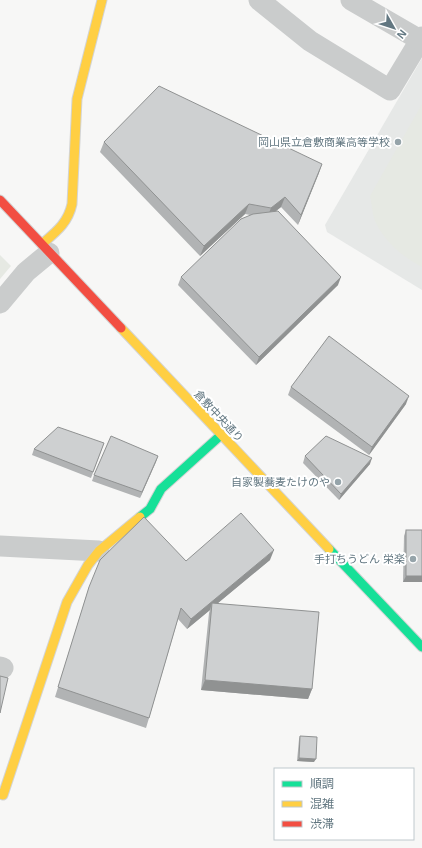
<svg xmlns="http://www.w3.org/2000/svg" width="422" height="848" font-family="Helvetica,'Noto Sans JP',sans-serif">
<style>
.built{fill:#e6e8e7}
.green{fill:#e6e9e3}
.lines{fill:none;stroke-linecap:round;stroke-linejoin:round}
.fast-casing{stroke:#d3d4d4;stroke-width:11}
.slow-casing{stroke:#d3d4d4;stroke-width:11}
.jam-casing{stroke:#d3d4d4;stroke-width:11}
.street{stroke:#cacccc;stroke-width:21}
.fast{stroke:#16e098;stroke-width:9}
.slow{stroke:#ffcf43;stroke-width:9}
.jam{stroke:#f24e42;stroke-width:9}
.wall{fill:#b1b3b4}
.shaded-wall{fill:#909292}
.building{fill:#ced0d1;stroke:#909292}
.poi-dot{fill:#96a4aa;stroke:#fff;stroke-width:1.5}
.labels{text-anchor:middle;stroke-width:4;stroke-linejoin:round;paint-order:stroke}
.poi-label{font-size:11px;fill:#627781;stroke:#fff;text-anchor:end}
.street-label{font-size:11px;fill:#627781;stroke:#fff}
</style>
<rect width="100%" height="100%" fill="#f7f7f6"/>
<!-- built -->
<polygon class="built" points="422,58 422,290 327,232 325,225"/>
<!-- green -->
<g class="green">
<path d="M422,104V267C403,257 386,243 376,223C372,215 372,204 370,196Z"/>
<polygon points="0,255 11,266 0,279"/>
</g>
<g class="lines">
<!-- fast casing -->
<g class="fast-casing">
<g id="fast">
<polyline points="140,517 150,509 161,489 221,435"/>
<polyline points="329,549 422,647"/>
</g>
</g>
<!-- slow casing -->
<g class="slow-casing">
<g id="slow">
<path d="M42,244C56,232 68,223 72,204L77,99L102,0"/>
<polyline points="121,328 329,549"/>
<polyline points="0,794 3,795 67,602 88,565 99,551 140,517"/>
</g>
</g>
<!-- jam casing -->
<g class="jam-casing">
<polyline id="jam" points="0,200 121,328"/>
</g>
<!-- street -->
<g class="street">
<polyline points="259,0 310,41 390,90 422,37"/>
<polyline points="351,0 420,40"/>
<polyline points="0,303 26,272 49,253"/>
<polyline points="0,546 99,551"/>
<polyline points="0,667 3,668"/>
</g>
<!-- fast -->
<use href="#fast" class="fast"/>
<!-- slow -->
<use href="#slow" class="slow"/>
<!-- jam -->
<use href="#jam" class="jam"/>
</g>
<!-- wall -->
<g class="wall">
<polygon points="104,142 322,164 298,225 281,207 275,212 338,285 256,365 178,285 181,277 250,215 245,214 200,256 100,152"/>
<polygon points="291,387 406,404 369,455 288,395"/>
<polygon points="104,443 91,478 32,455 34,449"/>
<polygon points="158,456 140,498 92,481 94,475"/>
<polygon points="305,456 370,464 339,500 303,463"/>
<polygon points="406,530 422,582 403,582 404,536"/>
<polygon points="270,560 218,603 312,689 308,699 201,690 209,613 210,610 187,629 178,619 149,718 146,728 55,697 89,587 186,561"/>
<polygon points="300,736 314,762 297,761 299,739"/>
</g>
<!-- shaded-wall -->
<g class="shaded-wall">
<polygon points="322,164 319,173 298,225 301,215"/>
<polygon points="285,197 281,207 267,218 271,208"/>
<polygon points="249,204 245,214 200,256 204,246"/>
<polygon points="341,277 338,285 256,365 259,357"/>
<polygon points="409,396 406,404 369,455 372,447"/>
<polygon points="158,456 156,462 140,498 142,492"/>
<polygon points="372,458 370,464 339,500 341,494"/>
<polygon points="274,550 270,560 212,608 212,603 210,610 187,629 191,619"/>
<polygon points="406,576 422,576 422,582 403,582"/>
<polygon points="205,680 312,689 308,699 201,690"/>
<polygon points="299,758 316,759 314,762 297,761"/>
</g>
<!-- building -->
<g class="building">
<polygon points="159,86 322,164 301,215 285,197 271,208 249,204 204,246 104,142"/>
<polygon points="278,211 341,277 259,357 181,277 241,219 253,214"/>
<polygon points="329,336 409,396 372,447 291,387"/>
<polygon points="58,427 104,443 93,472 34,449"/>
<polygon points="111,436 158,456 142,492 94,475"/>
<polygon points="326,436 372,458 341,494 305,456"/>
<polygon points="241,513 274,550 191,619 181,608 149,718 58,687 89,587 100,560 144,517 186,561"/>
<rect x="406" y="530" width="16" height="46"/>
<polygon points="212,603 319,612 312,689 205,680"/>
<polygon points="0,676 8,678 0,713"/>
<polygon points="300,736 317,737 316,759 299,758"/>
</g>
<!-- markers -->
<g class="poi-dot">
<circle cx="398" cy="142" r="4"/>
<circle cx="338" cy="482" r="4"/>
<circle cx="413" cy="559" r="4"/>
</g>
<g class="labels">
<!-- poi labels -->
<g class="poi-label">
<text x="390" y="146">岡山県立倉敷商業高等学校</text>
<text x="330" y="486">自家製蕎麦たけのや</text>
<text x="405" y="563">手打ちうどん 栄楽</text>
</g>
<!-- street labels -->
<g class="street-label">
<text transform="translate(219 416) rotate(47)" y="4">倉敷中央通り</text>
</g>
</g>
<!-- legend -->
<rect x="274" y="768" width="140" height="72" fill="#ffffff" stroke="#c0c9cd"/>
<rect x="282" y="781" width="20" height="6" fill="#16e098" stroke="#c0c9cd"/>
<text x="310" y="788" font-size="12" fill="#627781">順調</text>
<rect x="282" y="801" width="20" height="6" fill="#ffcf43" stroke="#c0c9cd"/>
<text x="310" y="808" font-size="12" fill="#627781">混雑</text>
<rect x="282" y="821" width="20" height="6" fill="#f24e42" stroke="#c0c9cd"/>
<text x="310" y="828" font-size="12" fill="#627781">渋滞</text>
<!-- north arrow -->
<g transform="translate(394 28) rotate(129)" stroke="#ffffff" stroke-width="3" paint-order="stroke">
<path d="M0-3L7 15L0 10L-7 15Z" fill="#627781"/>
<text y="-6" font-size="11" font-weight="bold" text-anchor="middle" fill="#627781">N</text>
</g>
</svg>
